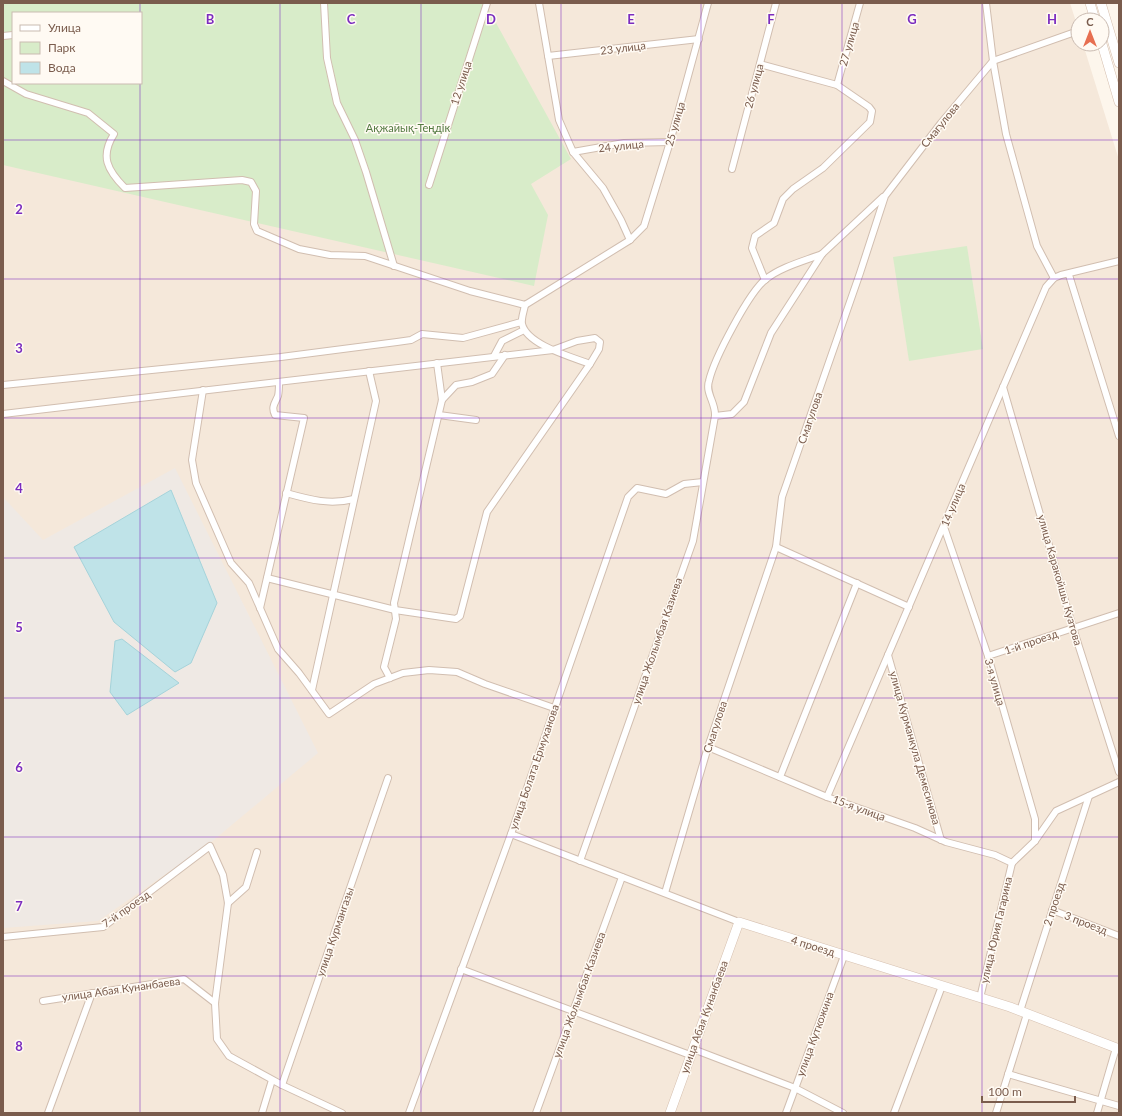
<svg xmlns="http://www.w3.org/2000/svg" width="1122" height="1116" font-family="Lato,sans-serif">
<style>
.residential{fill:#f5e8da;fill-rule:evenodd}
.industrial{fill:#efe9e4}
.green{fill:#d8ecc9;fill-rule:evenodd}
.water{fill:#bfe3e8;stroke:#a5d3da}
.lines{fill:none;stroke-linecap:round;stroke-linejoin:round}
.street-casing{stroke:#d1beb0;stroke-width:8}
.secondary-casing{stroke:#d6c0b0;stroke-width:10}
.street{stroke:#fff;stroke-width:6}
.secondary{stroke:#fff;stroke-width:9}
.grid{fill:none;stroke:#7b2cbf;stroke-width:1;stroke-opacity:0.55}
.labels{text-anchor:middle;stroke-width:3;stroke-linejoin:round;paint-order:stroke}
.street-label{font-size:11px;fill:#7a5c4d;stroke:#fffaf3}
.park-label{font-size:11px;fill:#537a41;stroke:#fffaf3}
.grid-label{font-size:13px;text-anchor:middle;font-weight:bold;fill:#7b2cbf;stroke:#fffaf3;stroke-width:3;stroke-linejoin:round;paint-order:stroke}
</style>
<rect width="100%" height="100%" fill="#fdf6ec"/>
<!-- residential -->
<path class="residential" d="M3,3H1070L1078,28V44H1083L1119,160V1113H3ZM13,13H141V83H13Z"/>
<!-- industrial -->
<polygon class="industrial" points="175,468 318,753 209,844 98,921 3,928 3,497 43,540"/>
<!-- green -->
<g class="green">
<path d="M3,3H485L571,159L531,184L548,215L534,286L3,165ZM13,13H141V83H13Z"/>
<polygon points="967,246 983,349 909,361 893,257"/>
</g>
<!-- water -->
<g class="water">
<polygon points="171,490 217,603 191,663 175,672 114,622 74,547"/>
<polygon points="122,639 179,683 127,715 110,692 115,641"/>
</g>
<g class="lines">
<!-- street casing -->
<g class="street-casing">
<g id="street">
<polyline points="324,3 327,58 337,103 355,140 366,172 394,266"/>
<polyline points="539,3 559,120 573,152 603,188 621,220 630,240"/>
<polyline points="986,3 993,61 1006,134 1037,246 1054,278"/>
<polyline points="3,36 13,35"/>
<polyline points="548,56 699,39"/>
<polyline points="760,64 837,85 869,107 872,111 870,122 823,168 793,189 783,199 774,223 755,236 752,248 765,280"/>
<path d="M3,81L26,94L88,113L114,134C100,156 107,170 125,188L242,180L251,182L256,191L254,224L257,231L299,249L330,255L365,256L470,291L525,305L630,240L644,226L670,142L708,3"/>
<polyline points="837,85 860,3"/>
<polyline points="573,152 624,143 670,142"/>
<polyline points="732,169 776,3"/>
<polyline points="429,185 487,3"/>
<polyline points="1069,275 1119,436"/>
<path d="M525,305C524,311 521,318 522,324C527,345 572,357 590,364"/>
<polyline points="494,356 502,341 524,330"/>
<polyline points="3,385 281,357 397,342 411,340 422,334 463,338 521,322"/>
<polyline points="1003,387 1073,628 1119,772"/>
<polyline points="203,390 192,460 196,483 231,563 249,583 278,649 299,673 329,714 374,684 403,673 429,670 457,672 485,684 554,708"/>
<polyline points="442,400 456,385 472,382 492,374 505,355"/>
<polyline points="3,414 553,350 577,341 595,338 600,342 599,349 590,364 487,512 460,616 456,619 395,610 267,578"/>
<polyline points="439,415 476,420"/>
<path d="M715,416C716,403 705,393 709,381C714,359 749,292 766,279C781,267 804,261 822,254"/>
<path d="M286,493C311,500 330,505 354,499"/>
<polyline points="944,527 988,656 1035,819 1035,841"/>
<polyline points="776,547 909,607"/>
<path d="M260,608L304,418L275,415C271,407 275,403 278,396C279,392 279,386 279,382"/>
<polyline points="888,655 941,840"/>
<polyline points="988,656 1119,613"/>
<polyline points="390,678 384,667 396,619 394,603 442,400 437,363"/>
<polyline points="312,690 376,401 369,371"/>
<polyline points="708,747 827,797 915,828 946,842 995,855 1012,863"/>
<polyline points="780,777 857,583"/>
<polyline points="827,797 1046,287 1054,278 1061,275 1119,261"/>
<polyline points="511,834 739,922"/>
<polyline points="580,861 693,541 715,416 732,414 744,402 771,333 822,254 883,197"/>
<polyline points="1012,863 1035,841 1056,811 1119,782"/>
<polyline points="665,893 708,747 776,547 782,497 860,273 885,196 941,123 993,61 1078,31"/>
<polyline points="228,903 246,887 257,852"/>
<polyline points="1052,910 1119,936"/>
<polyline points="3,937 103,927 210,846 223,875 228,903 215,1003 217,1039 229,1056 282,1085 342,1113"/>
<polyline points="461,969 690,1055"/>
<polyline points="980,998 1012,863"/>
<polyline points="43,1001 184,979 215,1003"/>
<polyline points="1020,1011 1089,796"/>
<polyline points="693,1049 795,1088 843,1113"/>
<polyline points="1008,1074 1119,1106"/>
<polyline points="282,1085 388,778"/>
<polyline points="48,1113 92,993"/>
<polyline points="262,1113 272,1080"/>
<polyline points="409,1113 511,834 628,497 637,488 666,494 684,484 703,482"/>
<polyline points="536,1113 622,877"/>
<polyline points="786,1113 844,956"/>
<polyline points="894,1113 942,986"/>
<polyline points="996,1113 1027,1014"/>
<polyline points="1097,1113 1116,1048"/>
</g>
</g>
<!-- secondary casing -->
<g class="secondary-casing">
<g id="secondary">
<polyline points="1090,3 1095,20"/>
<polyline points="1101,3 1119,63"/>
<polyline points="1102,44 1119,102"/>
<polyline points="670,1113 739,922 1010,1007 1119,1049"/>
</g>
</g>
<!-- street -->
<use href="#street" class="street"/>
<!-- secondary -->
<use href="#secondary" class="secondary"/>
</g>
<!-- grid -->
<path class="grid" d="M140,3V13M280,3V1113M421,3V1113M561,3V1113M701,3V1113M842,3V1113M982,3V1113M140,83V1113M3,140H1119M3,279H1119M3,418H1119M3,558H1119M3,698H1119M3,837H1119M3,976H1119"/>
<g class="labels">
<!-- street labels -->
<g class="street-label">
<text transform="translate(849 44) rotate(-74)" y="4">27 улица</text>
<text transform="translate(623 48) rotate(-7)" y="4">23 улица</text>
<text transform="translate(461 83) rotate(-72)" y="4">12 улица</text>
<text transform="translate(754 86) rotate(-75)" y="4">26 улица</text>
<text transform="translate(675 124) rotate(-74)" y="4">25 улица</text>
<text transform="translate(940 125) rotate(-51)" y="4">Смагулова</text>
<text transform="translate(621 146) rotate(-6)" y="4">24 улица</text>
<text transform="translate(810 418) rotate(-71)" y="4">Смагулова</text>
<text transform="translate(953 505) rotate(-67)" y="4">14 улица</text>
<text transform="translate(1060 580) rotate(74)" y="4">улица Каракойшы Куатова</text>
<text transform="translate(657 641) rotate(-71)" y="4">улица Жолымбая Казиева</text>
<text transform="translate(1031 642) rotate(-19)" y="4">1-й проезд</text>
<text transform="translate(995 682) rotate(74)" y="4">3-я улица</text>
<text transform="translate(715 727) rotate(-72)" y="4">Смагулова</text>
<text transform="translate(915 748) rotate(74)" y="4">улица Курманкула Демесинова</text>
<text transform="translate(534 767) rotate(-71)" y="4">улица Болата Ермуханова</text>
<text transform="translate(859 808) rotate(20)" y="4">15-я улица</text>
<text transform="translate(1054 904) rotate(-72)" y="4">2 проезд</text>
<text transform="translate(126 909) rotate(-35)" y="4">7-й проезд</text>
<text transform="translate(1086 923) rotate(21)" y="4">3 проезд</text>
<text transform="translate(996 930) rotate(-77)" y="4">улица Юрия Гагарина</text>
<text transform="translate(335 932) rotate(-71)" y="4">улица Курмангазы</text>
<text transform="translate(813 946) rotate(17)" y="4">4 проезд</text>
<text transform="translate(121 989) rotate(-8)" y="4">улица Абая Кунанбаева</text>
<text transform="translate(579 995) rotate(-70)" y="4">улица Жолымбая Казиева</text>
<text transform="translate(704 1017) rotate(-70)" y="4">улица Абая Кунанбаева</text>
<text transform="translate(815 1034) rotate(-70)" y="4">улица Куткожина</text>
</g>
<!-- park labels -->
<g class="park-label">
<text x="408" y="132">Ақжайық-Теңдік</text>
</g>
</g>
<g class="grid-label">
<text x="210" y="24">B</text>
<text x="351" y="24">C</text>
<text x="491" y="24">D</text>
<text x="631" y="24">E</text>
<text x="771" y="24">F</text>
<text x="912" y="24">G</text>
<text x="1052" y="24">H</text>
<text x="19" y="214">2</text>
<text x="19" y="353">3</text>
<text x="19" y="493">4</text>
<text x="19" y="632">5</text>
<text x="19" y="772">6</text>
<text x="19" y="911">7</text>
<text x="19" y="1051">8</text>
</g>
<!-- border -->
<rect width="1122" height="1116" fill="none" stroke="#7a5c4d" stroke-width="8"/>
<!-- legend -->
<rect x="12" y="12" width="130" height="72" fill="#fffaf3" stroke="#cabbb1"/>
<rect x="20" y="25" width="20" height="6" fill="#ffffff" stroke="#cabbb1"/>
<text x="48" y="32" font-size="12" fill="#7a5c4d">Улица</text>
<rect x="20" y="42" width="20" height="12" fill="#d8ecc9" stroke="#cabbb1"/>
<text x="48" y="52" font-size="12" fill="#7a5c4d">Парк</text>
<rect x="20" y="62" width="20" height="12" fill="#bfe3e8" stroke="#cabbb1"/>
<text x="48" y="72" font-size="12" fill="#7a5c4d">Вода</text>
<!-- north arrow -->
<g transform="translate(1090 32)"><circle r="19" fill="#fffaf3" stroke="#cabbb1"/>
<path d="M0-3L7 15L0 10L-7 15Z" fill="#e76f51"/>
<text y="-6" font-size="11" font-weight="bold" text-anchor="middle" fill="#7a5c4d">С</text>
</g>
<!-- scale -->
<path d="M982 1096v6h93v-6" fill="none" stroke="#7a5c4d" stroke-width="2"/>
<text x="988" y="1096" font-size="12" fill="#7a5c4d" stroke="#fffaf3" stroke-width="3" paint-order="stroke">100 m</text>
</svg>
